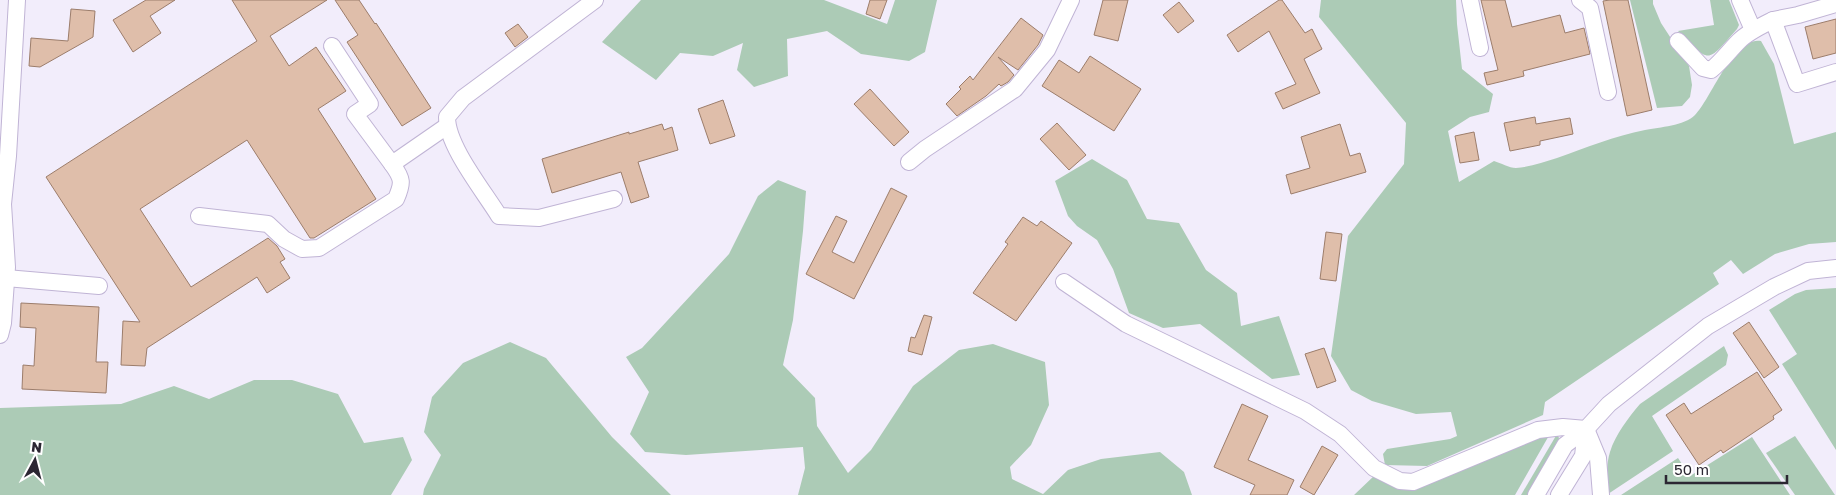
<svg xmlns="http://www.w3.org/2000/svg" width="1836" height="495" font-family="'Golos Text',sans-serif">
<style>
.green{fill:#accbb6}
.building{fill:#dfbeaa;stroke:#9c7d6b}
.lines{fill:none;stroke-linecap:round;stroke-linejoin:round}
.minor-casing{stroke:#c0b4d5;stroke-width:18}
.minor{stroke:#fff;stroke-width:16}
</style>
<rect width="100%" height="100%" fill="#f2edfb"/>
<!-- green -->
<g class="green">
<polygon points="641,0 824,0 887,24 895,0 937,0 925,52 909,61 861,54 827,31 787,39 788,76 754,87 737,70 743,43 713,56 680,53 656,80 602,42"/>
<path d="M1321,0H1456L1457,24L1462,69L1493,94L1489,112L1470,117L1448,131L1459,182L1494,161C1501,163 1509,168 1516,168C1530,167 1544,162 1557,158C1585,148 1615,136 1645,130C1660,127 1684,126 1695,115C1712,98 1733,36 1761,41L1774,64L1794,144L1836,132V242L1809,244L1775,254L1743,274L1731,260L1713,273L1719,284L1545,402L1543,415L1427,466L1385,465L1383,454L1387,449L1450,439L1457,436L1451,412L1416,414L1372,401L1351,390L1331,356L1348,236L1404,164L1406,123L1319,17Z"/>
<polygon points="1630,0 1653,0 1653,4 1661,23 1689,66 1692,85 1690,97 1682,106 1657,108"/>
<path d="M1710,0H1729L1739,25L1737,29C1706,64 1711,64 1678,31L1714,25Z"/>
<polygon points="1092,159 1127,180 1147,219 1179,223 1206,270 1237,293 1241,326 1279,316 1300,375 1272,379 1200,324 1163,328 1129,313 1113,269 1097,240 1077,226 1068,216 1055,181"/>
<polygon points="778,180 806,191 803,231 793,320 783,365 815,398 817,426 848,473 871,450 913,386 959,350 993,344 1045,362 1049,405 1031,445 1010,467 1012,479 1043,494 1068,470 1101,459 1160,452 1184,472 1192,495 798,495 805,468 803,447 686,455 645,452 630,434 649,392 626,357 642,348 729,254 758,196"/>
<polygon points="1836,288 1836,450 1782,364 1797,354 1769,310 1795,294 1806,290"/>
<polygon points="510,342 546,358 612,437 671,495 423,495 424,489 441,455 424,432 432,397 463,363"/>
<path d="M1724,346L1728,355L1726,365L1652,416L1673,451L1608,494L1606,492C1607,480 1606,464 1610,452C1615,435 1629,417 1640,404Z"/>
<polygon points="254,380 292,380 338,394 364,443 403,437 412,460 391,495 0,495 0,408 121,404 174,386 209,399"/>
<polygon points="1551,432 1515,495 1354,495 1375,475 1388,484"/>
<polygon points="1557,434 1559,438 1558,442 1527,495 1521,495"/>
<polygon points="1795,436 1835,495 1795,495 1766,453"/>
<polygon points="1752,437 1790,495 1621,495 1678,458 1690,476"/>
</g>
<!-- building -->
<g class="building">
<polygon points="146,0 175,0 150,16 161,33 133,52 113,20"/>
<polygon points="232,0 327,0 270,36 289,66 316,47 346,91 318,109 376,199 314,238 310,238 247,140 140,209 191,287 268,238 277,246 285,259 280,262 290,278 267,293 257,277 147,348 145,366 121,365 123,321 140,322 46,177 257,41"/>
<polygon points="335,0 359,0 375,24 376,23 431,108 402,126 347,42 358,35"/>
<polygon points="870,0 887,0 880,19 866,14"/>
<polygon points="1103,0 1128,0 1118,41 1094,35"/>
<polygon points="1279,0 1282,0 1305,33 1312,29 1322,49 1304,59 1320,93 1283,109 1275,93 1296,84 1269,31 1238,52 1227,35"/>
<polygon points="1481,0 1505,0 1512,27 1560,15 1565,33 1584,28 1590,54 1523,71 1524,76 1487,85 1484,73 1498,70"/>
<polygon points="1610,0 1628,0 1652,110 1627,116 1603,1"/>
<polygon points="1179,2 1194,21 1178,33 1163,15"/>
<polygon points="71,9 95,11 93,37 40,67 29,66 31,38 68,41"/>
<polygon points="1021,18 1043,35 1038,45 1018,70 998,57 1014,75 1008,82 1001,86 999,84 986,96 957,116 946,104 961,89 959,87 970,76 973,80"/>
<polygon points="1836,19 1836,53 1813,59 1805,27"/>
<polygon points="518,24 528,37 515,47 505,33"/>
<polygon points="1090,56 1141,89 1114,131 1042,86 1059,60 1079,73"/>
<polygon points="870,89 909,132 894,146 854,104"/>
<polygon points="723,100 735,136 710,144 698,109"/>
<polygon points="1535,117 1536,124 1570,118 1573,134 1540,141 1540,145 1510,151 1504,123"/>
<polygon points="1057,123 1086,155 1069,170 1040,139"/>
<polygon points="662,124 664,130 672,127 678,150 638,162 649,197 631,203 621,172 552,193 542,159 629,132 629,134"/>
<polygon points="1340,124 1350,156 1360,153 1366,172 1291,194 1286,175 1310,168 1301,137"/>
<polygon points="1474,132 1479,160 1460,163 1455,136"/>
<polygon points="891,188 907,196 854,299 806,274 836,216 847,221 832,252 854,263"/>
<polygon points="1023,217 1037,226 1041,221 1072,243 1016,321 973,293 1008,244 1005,242"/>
<polygon points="1326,232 1342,234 1336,281 1320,279"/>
<polygon points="21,303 99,307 96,362 108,362 106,393 22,389 23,365 34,366 36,328 20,327"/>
<polygon points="924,315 932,317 922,355 908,351 911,337 915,338"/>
<polygon points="1749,322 1779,367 1764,378 1733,333"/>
<polygon points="1324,348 1336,381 1317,388 1305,354"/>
<polygon points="1757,372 1782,410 1773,416 1774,419 1723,453 1721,450 1699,465 1666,415 1684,403 1691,414"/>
<polygon points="1242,404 1268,416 1248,460 1294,480 1287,495 1250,495 1255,485 1214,467"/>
<polygon points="1322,446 1338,455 1314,495 1300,487"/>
</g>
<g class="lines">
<!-- minor casing -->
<g class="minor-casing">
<g id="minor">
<path d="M595,0L463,98L447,117C447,146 483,190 499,216L539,218L614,199"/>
<polyline points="1470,0 1480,48"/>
<polyline points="1580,0 1590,8 1608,92"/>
<polyline points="1740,0 1753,30"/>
<polyline points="1773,20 1798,15 1836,4"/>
<path d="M1678,41L1703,68L1711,70C1722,61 1729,51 1739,41C1748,32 1761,26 1773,20L1797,84L1836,72"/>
<polyline points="332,46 370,104 355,114 392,164 447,126"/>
<polyline points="909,162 925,149 1015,89 1047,50 1071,0"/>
<path d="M199,216L268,224L284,239L302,249L319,248L396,199C403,183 403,179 392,164"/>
<polyline points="6,278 99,286"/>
<polyline points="1064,282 1126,324 1305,411 1340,434 1374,468 1400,481 1413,482 1538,430 1563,427 1586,429"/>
<polyline points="0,335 3,323 7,267 3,204 8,156 17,0"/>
<polyline points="1586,429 1598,458 1601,495"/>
<polyline points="1536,495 1565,445 1586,429 1609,404 1708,326 1774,287 1808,271 1836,268"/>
<polyline points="1559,495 1583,456 1586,429"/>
</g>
</g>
<!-- minor -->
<use href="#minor" class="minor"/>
</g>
<!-- north arrow -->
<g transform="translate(35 460) rotate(7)" stroke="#ffffff" stroke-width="4" paint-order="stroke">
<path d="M0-4L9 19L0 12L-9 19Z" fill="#2b2632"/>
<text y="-8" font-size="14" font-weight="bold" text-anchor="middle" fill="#2b2632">N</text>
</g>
<!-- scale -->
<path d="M1666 475v8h121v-8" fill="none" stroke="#2b2632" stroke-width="2.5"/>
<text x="1674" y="475" font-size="15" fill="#2b2632" stroke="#ffffff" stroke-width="4" paint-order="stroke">50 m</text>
</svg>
